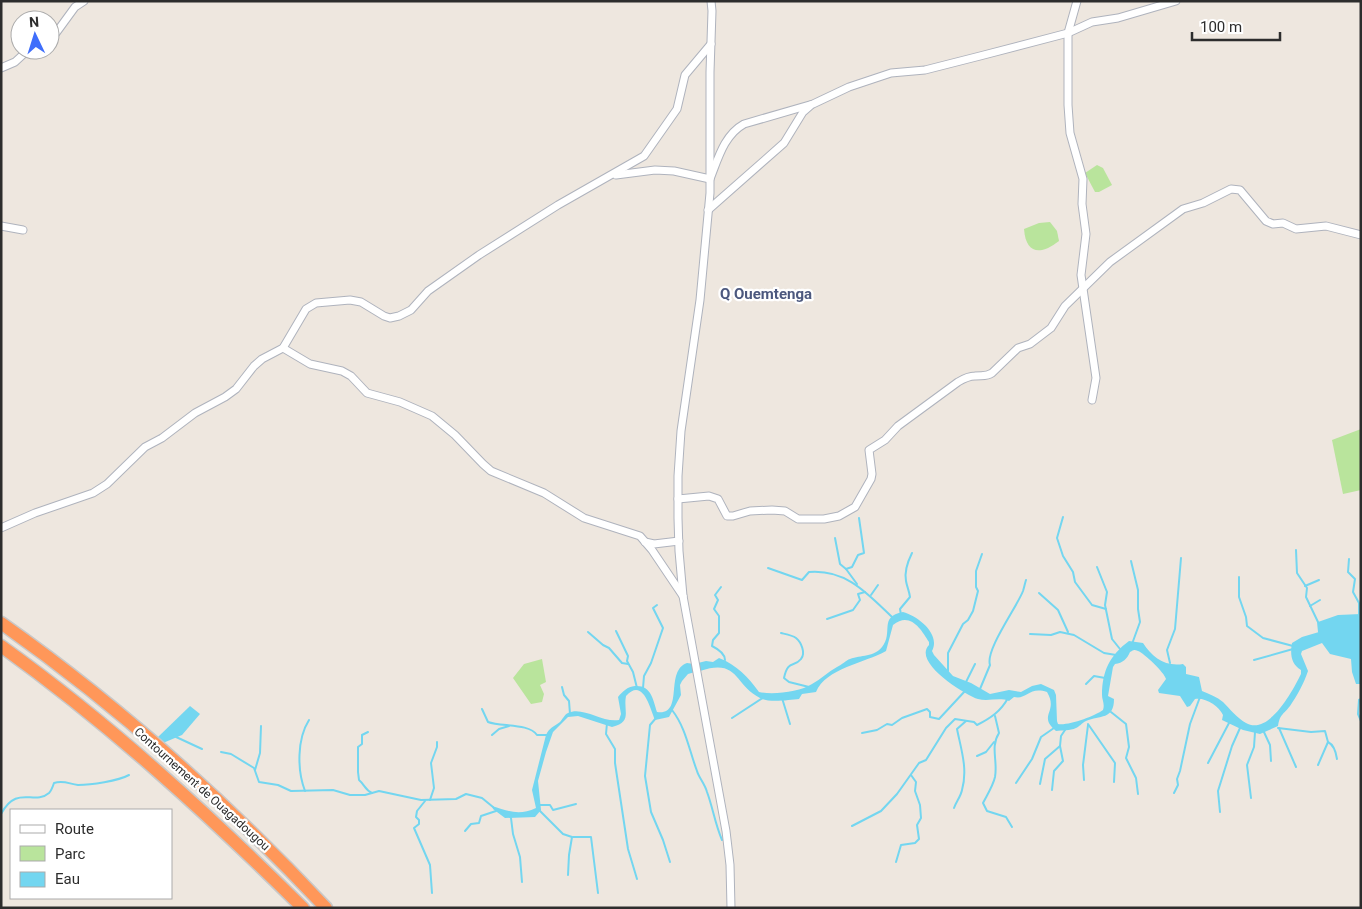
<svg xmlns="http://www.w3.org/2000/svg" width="1362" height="909" font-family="Roboto,sans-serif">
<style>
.green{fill:#b9e49c}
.water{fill:#73d6f0}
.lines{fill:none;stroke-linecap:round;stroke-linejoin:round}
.stream{stroke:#73d6f0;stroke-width:2}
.street-casing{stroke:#afb3bd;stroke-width:9}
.highway-casing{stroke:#c8c8c8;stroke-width:15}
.street{stroke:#fff;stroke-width:7}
.highway{stroke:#ff9759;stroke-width:12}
.labels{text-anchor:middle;stroke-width:4.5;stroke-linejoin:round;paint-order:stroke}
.street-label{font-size:12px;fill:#2d2d2d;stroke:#fff}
.quarter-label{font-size:15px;font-weight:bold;fill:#4c587e;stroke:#fff}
</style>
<rect width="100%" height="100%" fill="#eee7df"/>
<!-- green -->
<g class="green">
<polygon points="1097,165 1103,168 1112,185 1099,192 1095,192 1085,173"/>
<path d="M1050,222L1057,231L1059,241C1041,255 1026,255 1024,229L1039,223Z"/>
<polygon points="1361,429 1361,490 1343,494 1332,440"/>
<polygon points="542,659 546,682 540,685 544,694 542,702 531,704 513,678 524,664"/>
</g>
<!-- water -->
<g class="water">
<path d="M903,612C918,616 941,634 932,651L934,655L953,676L971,683L990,694L1009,690L1021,692L1032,686L1041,684L1054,690L1056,695L1057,721L1058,724C1068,726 1095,716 1103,710C1105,704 1102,700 1102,695C1102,671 1110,655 1129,641L1143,643C1152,657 1165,667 1183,664L1186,667V674L1199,677L1202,691C1209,694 1217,697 1223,702C1230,709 1237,718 1246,723C1269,736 1293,690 1301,674V670C1291,664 1290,654 1292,643L1302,637L1319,632L1318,622L1338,615L1361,614V684H1356L1352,672L1351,659L1330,654L1322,643L1302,651L1301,654L1308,671C1304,683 1297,696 1290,706C1283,715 1280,714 1278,726L1260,734L1243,730L1222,720L1223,715C1219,706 1205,697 1195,699L1190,706L1187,707L1180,696L1159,693L1158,690L1166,679C1165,673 1144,653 1138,651C1133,649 1134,650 1130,652C1127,659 1123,663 1115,664L1113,667L1108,696L1114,699C1114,720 1100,715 1086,721C1082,723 1079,727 1076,728C1070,731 1062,730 1056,731C1037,715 1059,712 1047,692C1029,686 1027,700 1014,697L1009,701C999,697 988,702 978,699C965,695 912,662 929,645V642C921,629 910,611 893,625L886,651C865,663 826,668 816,692L802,694L799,699C789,700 768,703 760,698C734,685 739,658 700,671L698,663L706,661L713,662L719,658C737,665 748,677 759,692C773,695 800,692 812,684C821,679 828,672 837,667C842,665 846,660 850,659C861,655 874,657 882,647C894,632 878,617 903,612Z"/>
<path d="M687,663L694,664L695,672L688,674L682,681L680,685L681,695L669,717L655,720C650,708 643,677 626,696C623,711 633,722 612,727L578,716L568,717L553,732L546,752L538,781L541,810L535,817L505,818L493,809L492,806C508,811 519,816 536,808L532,790L546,735C549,728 553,727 560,722C563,719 564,715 568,713C583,706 602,723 619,720L621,714L618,697C623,691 627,687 635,686C651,685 653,699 657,712C685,716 664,671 687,663Z"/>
<polygon points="190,706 200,714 182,735 163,743 157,738"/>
</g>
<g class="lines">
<!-- stream -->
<g class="stream">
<polyline points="1063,517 1057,538 1063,556 1073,572 1075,582 1092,605 1106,609"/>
<polyline points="835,538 840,564 846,569"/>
<polyline points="1296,550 1297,573 1307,588 1306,597 1318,622 1319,632"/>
<polyline points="1349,559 1348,572 1355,579 1353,592 1359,603 1359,616"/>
<polyline points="1131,561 1138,590 1138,609 1140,622 1132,644"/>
<polyline points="1097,567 1107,592 1105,605 1112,639 1120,649"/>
<path d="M768,568L802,580L809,572C846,569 867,593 892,617"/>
<polyline points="1239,577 1239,597 1246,617 1247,626 1263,638 1293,646"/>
<polyline points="857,584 846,569 852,567 858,555 864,553 859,518"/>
<polyline points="1305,586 1319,580"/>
<path d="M721,587L715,595L718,600L714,609L719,616V633L713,640L712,646C718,649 725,653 725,660"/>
<polyline points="1039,593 1058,610 1068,632"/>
<polyline points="871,595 878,585"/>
<polyline points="1310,606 1320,600"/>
<path d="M901,615L900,609L910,597C909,590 907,587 906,581C904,571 908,561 912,553"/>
<polyline points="827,619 853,610 860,600 858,594 865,592"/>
<polyline points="616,631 628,656 627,661 633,672 637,688"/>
<polyline points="588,632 603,645 609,648 622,663 628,664"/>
<path d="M781,633C785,634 792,635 796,638C801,642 806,653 801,659C794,668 788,659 784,678L789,682L809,687"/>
<polyline points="1030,634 1051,635 1060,632 1074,635 1104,653 1116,655"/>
<polyline points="1254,660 1293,649"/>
<polyline points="1170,663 1167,650 1175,629 1181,558"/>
<polyline points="948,671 948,653 963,624 968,620 973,611 978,591 976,587 976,571 982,554"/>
<polyline points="966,682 975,664"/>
<polyline points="1086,684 1094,676 1105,678"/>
<polyline points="562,687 564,695 569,701 570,714"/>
<polyline points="643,688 644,676 651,663 663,628 653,608 657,605"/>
<path d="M980,689L990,665C985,650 1017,607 1023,591C1024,588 1025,583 1026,580"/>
<polyline points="782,698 790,724"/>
<polyline points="1361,699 1359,700 1358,714 1361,721"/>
<path d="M482,709L488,722C501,727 529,723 537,735H547"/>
<path d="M672,710C686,728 689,750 697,771C699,778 705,784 707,792C713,808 715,824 722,840"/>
<polyline points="1111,712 1126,724 1129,747 1126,758 1136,778 1138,794"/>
<path d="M995,716L999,733C990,747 998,761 995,777C993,786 987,795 983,803L987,811L1006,817L1012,827"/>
<polyline points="656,718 650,725 645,776 651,812 663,840 670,862"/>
<polyline points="732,718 764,697"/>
<polyline points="607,723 606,734 615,749 615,763 628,849 637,879"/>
<polyline points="1088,724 1115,763 1114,782"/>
<polyline points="1278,728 1311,732 1325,731 1328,742 1318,765"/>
<polyline points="1279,728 1296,767"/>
<polyline points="1263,730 1270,745 1271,761"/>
<path d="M368,732L362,735V744L358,747V772L359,780C365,785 365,790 372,793"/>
<polyline points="862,733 877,730 887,724 892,725 902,718 927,709 930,712 930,717 939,719 965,691"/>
<polyline points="492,735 499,729 509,726"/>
<polyline points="174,736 202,749"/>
<path d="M1328,742C1334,745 1336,752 1337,759"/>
<polyline points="221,752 231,754 254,768 259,782 278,785 291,791 333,790 350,795 365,795 379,791 421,800 456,799 466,794 482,798 493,807"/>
<polyline points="977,756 986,752 994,742"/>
<polyline points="1208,763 1229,723"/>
<polyline points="255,770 260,753 261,726"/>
<polyline points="1084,780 1083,765 1088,725"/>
<polyline points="1016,783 1032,759 1041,737 1054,728"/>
<polyline points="1040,784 1045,759 1060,746 1061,736 1065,730"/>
<polyline points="1052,790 1054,771 1063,761 1060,746"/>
<path d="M305,791C297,770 297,739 309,720"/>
<polyline points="1174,793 1178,785 1177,779 1180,771 1190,724 1200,697"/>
<polyline points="1251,798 1247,765 1254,747 1255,732"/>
<polyline points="430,800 434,788 431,763 437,747 437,742"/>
<polyline points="425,801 417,811 416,817 419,820 419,824 414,828 430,865 432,893"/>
<polyline points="539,805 550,805 553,810 576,804"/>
<path d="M954,808C956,802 961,796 962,790C968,769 961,749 957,729L966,721"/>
<polyline points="539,810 563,834 572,837 569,855 568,875"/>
<polyline points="1220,812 1218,791 1232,746 1240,728"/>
<path d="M1,814C17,784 34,806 49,793C51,791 53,786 54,783C64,780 69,784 78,785C91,785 118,781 129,775"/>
<polyline points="511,818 513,834 520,857 522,882"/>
<path d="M852,826L881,811L897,794L919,763L926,760L946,728L955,719L974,722L977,725C991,718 1001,711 1008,698"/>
<polyline points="465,831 471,824 479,823 481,816 496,811"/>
<polyline points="573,837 591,837 598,893"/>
<polyline points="896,862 901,845 915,843 919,839 917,825 921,818 920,805 915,791 916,782 911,775"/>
</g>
<!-- street casing -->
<g class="street-casing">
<g id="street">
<polyline points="711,1 712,11 710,72 710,193 700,300 681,431 678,476 678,518 679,551 683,596 726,831 730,865 731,908"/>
<polyline points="1077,1 1068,33 1068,105 1070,133 1083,179 1082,204 1086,234 1081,275 1096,378 1092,400"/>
<polyline points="50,36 56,33 75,7 84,1"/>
<polyline points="1,68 15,62 28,50"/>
<path d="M616,175L655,170L674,171L710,179C718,159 724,135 744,124L813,104L849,87L891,73L925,70L980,56L1068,33L1092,22L1118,18L1176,1"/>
<polyline points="708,210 784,143 803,112 811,105"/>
<polyline points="1,226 23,230"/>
<polyline points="283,348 310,364 342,371 351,376 367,393 400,402 432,416 455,435 483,464 491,471 544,493 584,518 640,536 652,550 683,596"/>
<path d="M678,499L709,496L718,499L727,516H733L750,511L772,510L785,511L798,519H824L839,516L855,507L871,479L872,474L869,450L885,440L898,426L958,382C963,379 969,376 975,376C982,375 986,377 992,373L1018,348L1030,344L1051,328L1065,306L1110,262L1183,209L1203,203L1231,189L1240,190L1266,221L1273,224L1283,223L1296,229L1326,226L1361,235"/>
<polyline points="1,528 35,513 93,493 107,484 145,447 162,438 195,413 225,397 236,389 254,366 262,359 283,348 306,309 316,303 350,300 361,302 384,316 390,318 399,316 411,310 428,291 479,255 558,205 644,156 677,109 685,75 711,44"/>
<polyline points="645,542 654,544 679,541"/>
</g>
</g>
<!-- highway casing -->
<g class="highway-casing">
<g id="highway">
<path d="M1,623C119,706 227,803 326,908"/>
<path d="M1,646C110,724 208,814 303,908"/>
</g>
</g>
<!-- street -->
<use href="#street" class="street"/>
<!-- highway -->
<use href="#highway" class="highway"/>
</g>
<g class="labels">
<!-- street labels -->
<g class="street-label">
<text transform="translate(202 789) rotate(42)" y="4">Contournement de Ouagadougou</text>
</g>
<!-- quarter labels -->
<g class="quarter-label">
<text x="766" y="299">Q Ouemtenga</text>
</g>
</g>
<!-- border -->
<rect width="1362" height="909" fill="none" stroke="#2d2d2d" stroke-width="5"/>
<!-- legend -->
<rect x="10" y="809" width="162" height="90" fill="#ffffff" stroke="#ababab"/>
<rect x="20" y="825" width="25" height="8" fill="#ffffff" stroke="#ababab"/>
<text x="55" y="834" font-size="15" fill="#2d2d2d">Route</text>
<rect x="20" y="846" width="25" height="15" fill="#b9e49c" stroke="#ababab"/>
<text x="55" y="859" font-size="15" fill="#2d2d2d">Parc</text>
<rect x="20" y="872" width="25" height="15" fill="#73d6f0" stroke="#ababab"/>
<text x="55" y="884" font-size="15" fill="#2d2d2d">Eau</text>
<!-- north arrow -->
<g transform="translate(35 35) rotate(356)"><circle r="24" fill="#ffffff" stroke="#ababab"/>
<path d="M0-4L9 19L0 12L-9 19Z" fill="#3f6efb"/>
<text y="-8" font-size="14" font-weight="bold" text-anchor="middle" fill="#2d2d2d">N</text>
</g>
<!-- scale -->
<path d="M1192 32v8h88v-8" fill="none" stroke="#2d2d2d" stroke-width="2.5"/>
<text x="1200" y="32" font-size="15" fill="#2d2d2d" stroke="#ffffff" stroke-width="4" paint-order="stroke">100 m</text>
</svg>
